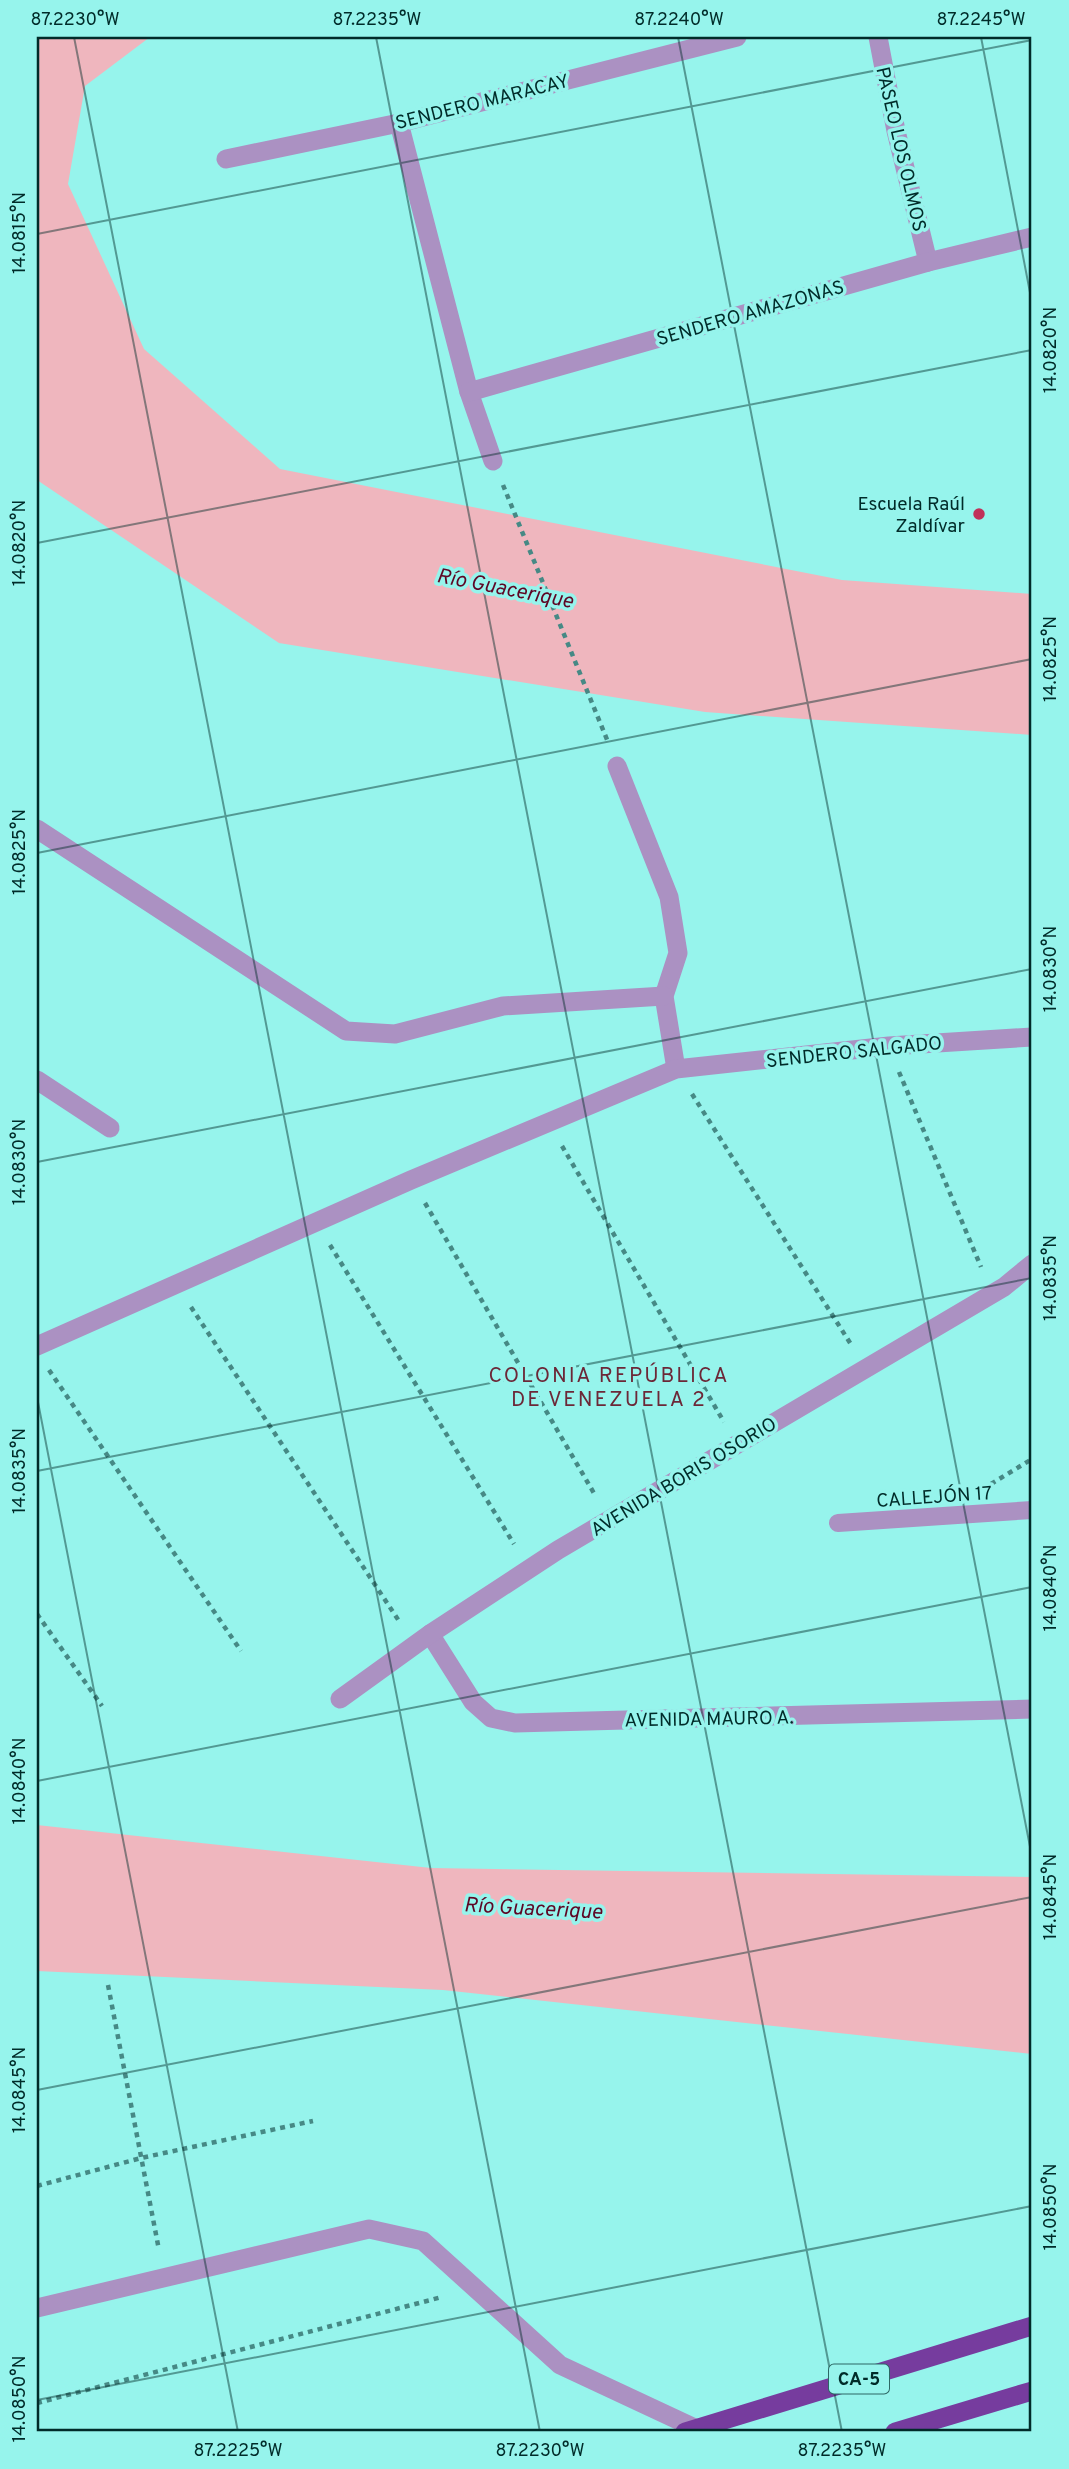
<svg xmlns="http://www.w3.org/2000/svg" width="1069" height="2469" font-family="Overpass,sans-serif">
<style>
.water{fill:#efb6be}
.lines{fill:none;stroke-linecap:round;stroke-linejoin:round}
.path{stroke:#468985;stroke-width:4.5;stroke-dasharray:5 5;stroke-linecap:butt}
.service{stroke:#ab91c2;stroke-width:18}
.minor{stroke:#ab91c2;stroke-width:19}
.trunk{stroke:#763c9e;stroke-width:19}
.ticks{fill:none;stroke:#002b29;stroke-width:2;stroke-opacity:0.45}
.poi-dot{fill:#c03159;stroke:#96f4ec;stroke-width:2.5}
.labels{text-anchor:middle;stroke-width:7;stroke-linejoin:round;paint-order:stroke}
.shield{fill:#96f4ec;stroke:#2d6764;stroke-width:2}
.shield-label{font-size:18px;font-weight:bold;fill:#002b29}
.street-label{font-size:19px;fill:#002b29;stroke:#96f4ec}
.poi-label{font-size:19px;fill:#002b29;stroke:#96f4ec;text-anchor:end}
.water-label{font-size:21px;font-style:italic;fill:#5e0624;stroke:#96f4ec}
.neighbourhood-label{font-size:21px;letter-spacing:2px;fill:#6c2737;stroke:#96f4ec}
.neatline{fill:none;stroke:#002b29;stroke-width:2.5}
.ticks-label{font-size:18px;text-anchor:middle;fill:#002b29}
</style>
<rect width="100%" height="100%" fill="#96f4ec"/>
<!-- water -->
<g class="water">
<polygon points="37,37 150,37 85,86 68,184 144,349 280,469 842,580 1032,594 1032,735 705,712 279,643 37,480"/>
<polygon points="37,1825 431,1868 1032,1877 1032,2054 443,1990 37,1971"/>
</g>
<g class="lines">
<!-- path -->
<g class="path">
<polyline points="503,485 608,742"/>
<polyline points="899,1072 981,1267"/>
<polyline points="692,1094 852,1346"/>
<polyline points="562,1146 724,1422"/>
<polyline points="425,1203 595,1495"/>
<polyline points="330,1245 514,1544"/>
<polyline points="191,1307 399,1621"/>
<polyline points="49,1370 241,1651"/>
<polyline points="991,1484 1032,1459"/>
<polyline points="37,1614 102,1706"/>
<polyline points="108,1985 159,2250"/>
<polyline points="37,2186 141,2158 313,2121"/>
<polyline points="37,2403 442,2297"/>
</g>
<!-- service -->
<polyline class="service" points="838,1523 1032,1510"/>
<!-- minor -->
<g class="minor">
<polyline points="878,37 896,131 928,262"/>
<polyline points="399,123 469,392 493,461"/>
<polyline points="226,159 399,123 737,37"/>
<polyline points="469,392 928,262 1032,237"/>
<polyline points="617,766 669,897 678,953 664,996 676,1069"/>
<polyline points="37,829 346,1031 395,1034 503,1006 664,996"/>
<polyline points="37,1080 110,1128"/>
<polyline points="37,1346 411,1180 676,1069 889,1046 1032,1037"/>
<polyline points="430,1634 473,1702 491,1718 515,1723 1032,1709"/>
<polyline points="340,1699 430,1634 558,1550 1004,1287 1032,1264"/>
<polyline points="37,2308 369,2229 423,2241 560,2365 697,2429"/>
</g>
<!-- trunk -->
<g class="trunk">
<polyline points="685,2432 1032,2326"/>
<polyline points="895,2432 1032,2391"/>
</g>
</g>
<!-- ticks -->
<path class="ticks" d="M74,37L540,2432M376,37L842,2432M678,37L1032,1857M981,37L1032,303M37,234L1032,40M37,543L1032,350M37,853L1032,659M37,1162L1032,969M37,1397L238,2432M37,1471L1032,1278M37,1781L1032,1587M37,2090L1032,1897M37,2400L1032,2206"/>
<!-- markers -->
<circle class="poi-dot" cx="979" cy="514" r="7"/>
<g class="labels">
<!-- shield labels -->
<rect class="shield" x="829" y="2364.5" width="60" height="29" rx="5"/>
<g class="shield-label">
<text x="859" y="2385">CA-5</text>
</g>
<!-- street labels -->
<g class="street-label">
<text transform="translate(482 101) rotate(-14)" y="7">SENDERO MARACAY</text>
<text transform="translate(902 149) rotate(77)" y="7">PASEO LOS OLMOS</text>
<text transform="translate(750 312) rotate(-16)" y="7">SENDERO AMAZONAS</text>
<text transform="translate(854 1051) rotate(-6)" y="7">SENDERO SALGADO</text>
<text transform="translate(683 1476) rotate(-31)" y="7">AVENIDA BORIS OSORIO</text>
<text transform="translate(934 1496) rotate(-4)" y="7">CALLEJÓN 17</text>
<text transform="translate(709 1718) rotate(-1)" y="7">AVENIDA MAURO A.</text>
</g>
<!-- poi labels -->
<g class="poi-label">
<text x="965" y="510">Escuela Raúl<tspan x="965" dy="22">Zaldívar</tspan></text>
</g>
<!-- water labels -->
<g class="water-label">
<text transform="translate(505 588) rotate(11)" y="7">Río Guacerique</text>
<text transform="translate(533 1908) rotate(3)" y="7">Río Guacerique</text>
</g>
<!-- neighbourhood labels -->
<g class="neighbourhood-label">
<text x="609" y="1382">COLONIA REPÚBLICA<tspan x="609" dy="24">DE VENEZUELA 2</tspan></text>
</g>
</g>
<!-- border -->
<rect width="1069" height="2469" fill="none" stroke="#96f4ec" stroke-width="77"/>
<rect x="38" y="38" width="992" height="2392" class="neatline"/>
<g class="ticks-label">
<text x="75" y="25">87.2230°W</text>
<text x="377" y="25">87.2235°W</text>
<text x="679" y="25">87.2240°W</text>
<text x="981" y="25">87.2245°W</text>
<text transform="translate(19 233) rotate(-90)" y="6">14.0815°N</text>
<text transform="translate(1050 350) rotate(-90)" y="6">14.0820°N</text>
<text transform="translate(19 543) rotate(-90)" y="6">14.0820°N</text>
<text transform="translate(1050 659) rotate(-90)" y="6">14.0825°N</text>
<text transform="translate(19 852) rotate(-90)" y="6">14.0825°N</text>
<text transform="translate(1050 969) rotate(-90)" y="6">14.0830°N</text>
<text transform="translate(19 1162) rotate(-90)" y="6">14.0830°N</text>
<text transform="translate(1050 1278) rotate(-90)" y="6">14.0835°N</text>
<text transform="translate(19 1471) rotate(-90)" y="6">14.0835°N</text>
<text transform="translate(1050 1588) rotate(-90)" y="6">14.0840°N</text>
<text transform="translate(19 1781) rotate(-90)" y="6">14.0840°N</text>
<text transform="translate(1050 1897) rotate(-90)" y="6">14.0845°N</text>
<text transform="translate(19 2090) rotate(-90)" y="6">14.0845°N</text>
<text transform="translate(1050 2207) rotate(-90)" y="6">14.0850°N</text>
<text transform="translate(19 2399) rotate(-90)" y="6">14.0850°N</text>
<text x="238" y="2456">87.2225°W</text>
<text x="540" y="2456">87.2230°W</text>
<text x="842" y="2456">87.2235°W</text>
</g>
</svg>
